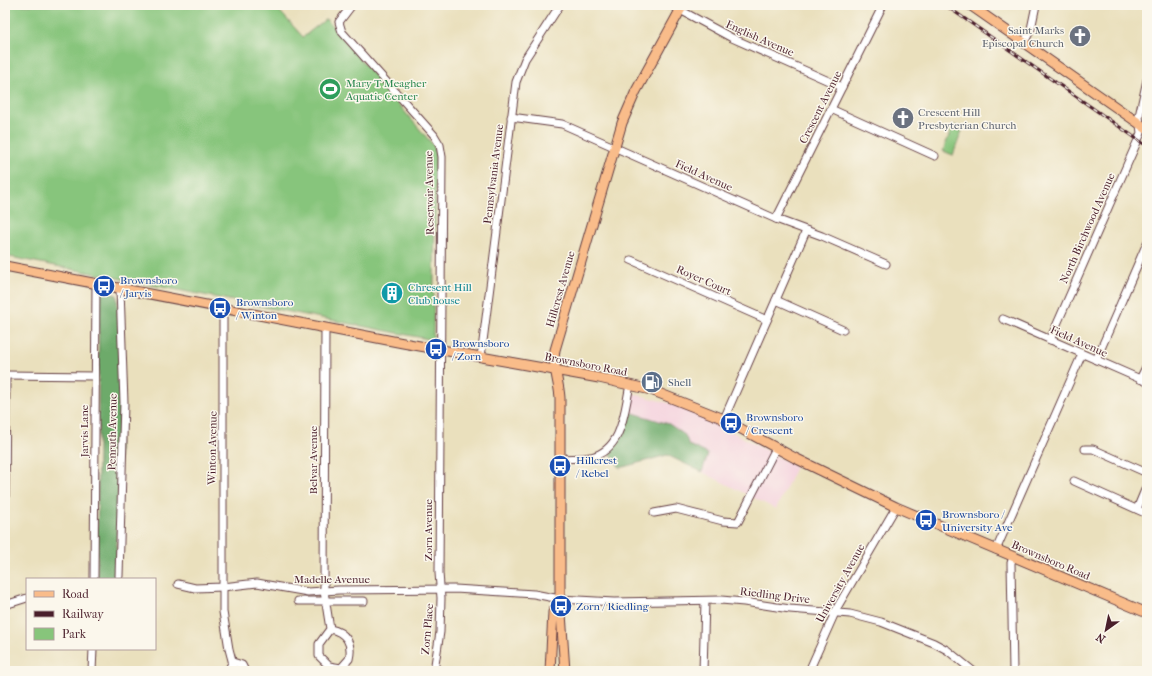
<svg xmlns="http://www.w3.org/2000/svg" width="1152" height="676" font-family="'IM FELL French Canon',serif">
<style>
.built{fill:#f4cfdd}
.green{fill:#87c57b;stroke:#687253}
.forest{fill:#6daa6b;stroke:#5c644b}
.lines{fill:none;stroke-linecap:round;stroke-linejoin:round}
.minor-casing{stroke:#623c41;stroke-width:9}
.major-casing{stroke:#623c41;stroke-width:11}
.minor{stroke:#fff;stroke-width:7}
.major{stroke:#f9bc8a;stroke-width:9}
.rail-casing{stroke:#4a1f2b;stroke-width:3}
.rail{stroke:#fbf7ec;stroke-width:1.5;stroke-dasharray:4.5;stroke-linecap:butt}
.labels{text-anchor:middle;stroke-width:3;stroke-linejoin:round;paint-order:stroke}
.worship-label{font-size:11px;fill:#5b616d;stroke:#fbf7ec;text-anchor:end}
.street-label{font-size:11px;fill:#4a1f2b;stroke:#fbf7ec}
.leisure-label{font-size:11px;fill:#27864d;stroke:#fbf7ec;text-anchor:start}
.transit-label{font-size:11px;fill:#164399;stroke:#fbf7ec;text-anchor:start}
.culture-label{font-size:11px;fill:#0d838f;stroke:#fbf7ec;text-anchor:start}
.service-label{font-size:11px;fill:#4e5e75;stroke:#fbf7ec;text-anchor:start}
</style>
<rect width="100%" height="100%" fill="#fbf7ec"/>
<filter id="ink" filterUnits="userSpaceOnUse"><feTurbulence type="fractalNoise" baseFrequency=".025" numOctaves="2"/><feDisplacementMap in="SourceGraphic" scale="8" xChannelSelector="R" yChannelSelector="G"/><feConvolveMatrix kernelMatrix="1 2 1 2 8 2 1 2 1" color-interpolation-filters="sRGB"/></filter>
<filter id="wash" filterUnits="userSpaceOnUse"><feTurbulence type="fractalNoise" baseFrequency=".012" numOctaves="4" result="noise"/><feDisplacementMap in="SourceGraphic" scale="16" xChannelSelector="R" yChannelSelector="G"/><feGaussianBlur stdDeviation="0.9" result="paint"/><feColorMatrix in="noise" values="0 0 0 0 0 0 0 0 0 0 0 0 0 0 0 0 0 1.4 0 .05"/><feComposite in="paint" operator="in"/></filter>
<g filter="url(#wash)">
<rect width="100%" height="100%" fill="#eae0bd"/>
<!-- built -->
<polygon class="built" points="631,393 672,404 720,425 796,467 776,509 702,472 708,454 688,445 685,435 669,424 627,411"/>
<!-- green -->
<g class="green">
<polygon points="5,5 274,5 303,37 326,19 434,146 436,157 433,340 5,256"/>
<polygon points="953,125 963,128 953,155 943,151"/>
</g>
<!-- forest -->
<g class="forest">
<polygon points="102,291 117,295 121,370 116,579 97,579 99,294"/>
<polygon points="627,411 669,424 685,435 689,445 708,454 702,472 667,455 620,468 610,453 623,435"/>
</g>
</g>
<g filter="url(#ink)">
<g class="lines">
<!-- minor casing -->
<g class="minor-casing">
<g id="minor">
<polyline points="352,5 339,22 342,32 434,135 440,145 442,157 439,573 441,598 440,632 434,671"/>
<polyline points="671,5 732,38 842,87"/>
<polyline points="1024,43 1031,29 1036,5"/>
<polyline points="831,109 935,156"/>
<polyline points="511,117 562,124 776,219 822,236 886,264"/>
<polyline points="776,219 883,5"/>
<polyline points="631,260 767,320"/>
<polyline points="776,300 843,330"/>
<polyline points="223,308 223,612 229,649 233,664"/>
<polyline points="1003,319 1147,382"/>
<path d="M325,328L324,591L330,629C346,632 353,644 349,659L341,668L329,666L319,656V644L330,629"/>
<polyline points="1050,340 1141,133 1139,116 1147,80"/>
<polyline points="481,357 516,82 525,59 560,5"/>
<polyline points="1096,360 1147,243"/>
<polyline points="5,375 95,376"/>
<polyline points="1140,379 1147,365"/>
<polyline points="724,419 806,231"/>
<polyline points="1085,449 1093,449 1147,473"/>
<path d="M560,459C570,458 581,459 591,457C623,449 624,412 630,385"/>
<polyline points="1074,481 1147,514"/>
<polyline points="1137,509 1147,485"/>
<polyline points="5,512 6,375"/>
<polyline points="654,513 676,509 723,521 738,522 776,448"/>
<polyline points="996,550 1082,354"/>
<polyline points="1013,557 1011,563 1013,671"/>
<polyline points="119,576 124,403 120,289"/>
<polyline points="94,579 96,284"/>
<polyline points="178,584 195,588 223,587 257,583 308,592 339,590 455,589 534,594 560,599 614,602 721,600 744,602 790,609 850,614 881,622 934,643 947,650 973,671"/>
<polyline points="298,601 364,601"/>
<polyline points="5,605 27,598"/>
<polyline points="92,671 93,649"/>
<polyline points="228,671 231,665 236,663 242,665 245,671"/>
<polyline points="703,671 705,601"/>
<polyline points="809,671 838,606 896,507"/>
</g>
</g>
<!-- major casing -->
<g class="major-casing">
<g id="major">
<polyline points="970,5 1147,129"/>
<polyline points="5,266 403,343 599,378 651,390 719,417 795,458 896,507 1147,613"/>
<polyline points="550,671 553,612 560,599"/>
<path d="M565,671L560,599V398C559,381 552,366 555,350L622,123L636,91L683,5"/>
</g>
</g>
<!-- minor -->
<use href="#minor" class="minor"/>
<!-- major -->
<use href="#major" class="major"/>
<!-- rail casing -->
<g class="rail-casing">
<polyline id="rail" points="945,5 1147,146"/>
</g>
<!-- rail -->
<use href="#rail" class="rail"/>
</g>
</g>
<!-- icons -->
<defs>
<g id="church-disc" transform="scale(1.15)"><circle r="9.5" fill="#6b7280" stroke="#fbf7ec"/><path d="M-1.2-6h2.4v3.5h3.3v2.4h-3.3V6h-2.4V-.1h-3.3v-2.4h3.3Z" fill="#fff"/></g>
<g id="stadium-disc" transform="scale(1.15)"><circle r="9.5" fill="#2e9e5b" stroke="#fbf7ec"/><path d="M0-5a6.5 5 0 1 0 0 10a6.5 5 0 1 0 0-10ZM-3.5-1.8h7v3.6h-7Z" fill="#fff"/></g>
<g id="bus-disc" transform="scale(1.15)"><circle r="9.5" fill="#1a4fb4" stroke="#fbf7ec"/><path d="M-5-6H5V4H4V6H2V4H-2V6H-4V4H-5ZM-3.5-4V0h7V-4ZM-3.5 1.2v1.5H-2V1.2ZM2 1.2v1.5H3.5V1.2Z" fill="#fff"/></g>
<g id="building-disc" transform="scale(1.15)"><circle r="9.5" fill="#0f9aa8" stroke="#fbf7ec"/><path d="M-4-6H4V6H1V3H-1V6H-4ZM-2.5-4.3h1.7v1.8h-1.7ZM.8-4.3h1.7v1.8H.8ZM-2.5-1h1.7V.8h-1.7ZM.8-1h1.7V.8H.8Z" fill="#fff"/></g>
<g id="fuel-disc" transform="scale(1.15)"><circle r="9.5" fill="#5c6f8a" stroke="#fbf7ec"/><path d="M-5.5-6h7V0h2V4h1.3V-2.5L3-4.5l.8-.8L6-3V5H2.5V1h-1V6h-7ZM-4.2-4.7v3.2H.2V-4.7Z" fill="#fff"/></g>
</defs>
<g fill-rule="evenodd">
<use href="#church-disc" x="1080" y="36"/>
<use href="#stadium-disc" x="330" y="89"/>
<use href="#church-disc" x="903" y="118"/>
<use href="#bus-disc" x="104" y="286"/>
<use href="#building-disc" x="392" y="293"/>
<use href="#bus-disc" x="220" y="308"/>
<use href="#bus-disc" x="436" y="349"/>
<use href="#fuel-disc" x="652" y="382"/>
<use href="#bus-disc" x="731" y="423"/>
<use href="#bus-disc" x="560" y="466"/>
<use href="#bus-disc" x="926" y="520"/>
<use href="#bus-disc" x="561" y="606"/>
</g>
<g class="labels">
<!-- worship labels -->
<g class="worship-label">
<text x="1064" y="34">Saint Marks<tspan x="1064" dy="13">Episcopal Church</tspan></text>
<text x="918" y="116" text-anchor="start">Crescent Hill<tspan x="918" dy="13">Presbyterian Church</tspan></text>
</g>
<!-- street labels -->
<g class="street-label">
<text transform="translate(760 38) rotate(24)" y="4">English Avenue</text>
<text transform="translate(820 107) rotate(-63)" y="4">Crescent Avenue</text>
<text transform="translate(493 174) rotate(-83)" y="4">Pennsylvania Avenue</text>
<text transform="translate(704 175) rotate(24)" y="4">Field Avenue</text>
<text transform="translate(429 193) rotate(-91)" y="4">Reservoir Avenue</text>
<text transform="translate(1087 228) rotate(-66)" y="4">North Birchwood Avenue</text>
<text transform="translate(704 280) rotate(24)" y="4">Royer Court</text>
<text transform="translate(560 289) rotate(-74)" y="4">Hillcrest Avenue</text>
<text transform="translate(1079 341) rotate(24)" y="4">Field Avenue</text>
<text transform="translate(586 364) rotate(11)" y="4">Brownsboro Road</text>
<text transform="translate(84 431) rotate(-90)" y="4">Jarvis Lane</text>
<text transform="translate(112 432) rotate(-89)" y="4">Penruth Avenue</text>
<text transform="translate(212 448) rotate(-89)" y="4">Winton Avenue</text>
<text transform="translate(313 460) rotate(-90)" y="4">Belvar Avenue</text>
<text transform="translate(428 530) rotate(-90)" y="4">Zorn Avenue</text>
<text transform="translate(1051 560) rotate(23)" y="4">Brownsboro Road</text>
<text x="332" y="583">Madelle Avenue</text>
<text transform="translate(840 583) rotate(-61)" y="4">University Avenue</text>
<text transform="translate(775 595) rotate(7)" y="4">Riedling Drive</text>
<text transform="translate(427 629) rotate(-85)" y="4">Zorn Place</text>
</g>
<!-- leisure labels -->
<g class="leisure-label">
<text x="346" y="87">Mary T Meagher<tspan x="346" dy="13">Aquatic Center</tspan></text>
</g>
<!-- transit labels -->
<g class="transit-label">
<text x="120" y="284">Brownsboro<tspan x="120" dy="13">/ Jarvis</tspan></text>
<text x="236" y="306">Brownsboro<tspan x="236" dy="13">/ Winton</tspan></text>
<text x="452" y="347">Brownsboro<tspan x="452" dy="13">/ Zorn</tspan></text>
<text x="746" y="421">Brownsboro<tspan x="746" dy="13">/ Crescent</tspan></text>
<text x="576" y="464">Hillcrest<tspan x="576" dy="13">/ Rebel</tspan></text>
<text x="942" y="518">Brownsboro /<tspan x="942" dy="13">University Ave</tspan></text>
<text x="576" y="610">Zorn / Riedling</text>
</g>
<!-- culture labels -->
<g class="culture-label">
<text x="408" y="291">Chresent Hill<tspan x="408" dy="13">Club house</tspan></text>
</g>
<!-- service labels -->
<g class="service-label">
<text x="668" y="386">Shell</text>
</g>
</g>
<!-- margin -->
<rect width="1152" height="676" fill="none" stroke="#fbf7ec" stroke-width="20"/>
<!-- legend -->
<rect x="26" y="578" width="130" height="72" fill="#fbf7ec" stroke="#b4a19f"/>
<rect x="34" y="591" width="20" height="6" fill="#f9bc8a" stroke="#b4a19f"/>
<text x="62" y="598" font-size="12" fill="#4a1f2b">Road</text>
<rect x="34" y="611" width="20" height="6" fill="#4a1f2b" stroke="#b4a19f"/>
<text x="62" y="618" font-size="12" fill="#4a1f2b">Railway</text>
<rect x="34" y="628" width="20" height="12" fill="#87c57b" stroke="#b4a19f"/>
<text x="62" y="638" font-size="12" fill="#4a1f2b">Park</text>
<!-- north arrow -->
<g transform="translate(1106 630) rotate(213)" stroke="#fbf7ec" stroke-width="3" paint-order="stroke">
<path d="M0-3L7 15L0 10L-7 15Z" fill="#4a1f2b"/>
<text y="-6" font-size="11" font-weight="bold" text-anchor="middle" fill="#4a1f2b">N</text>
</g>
</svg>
